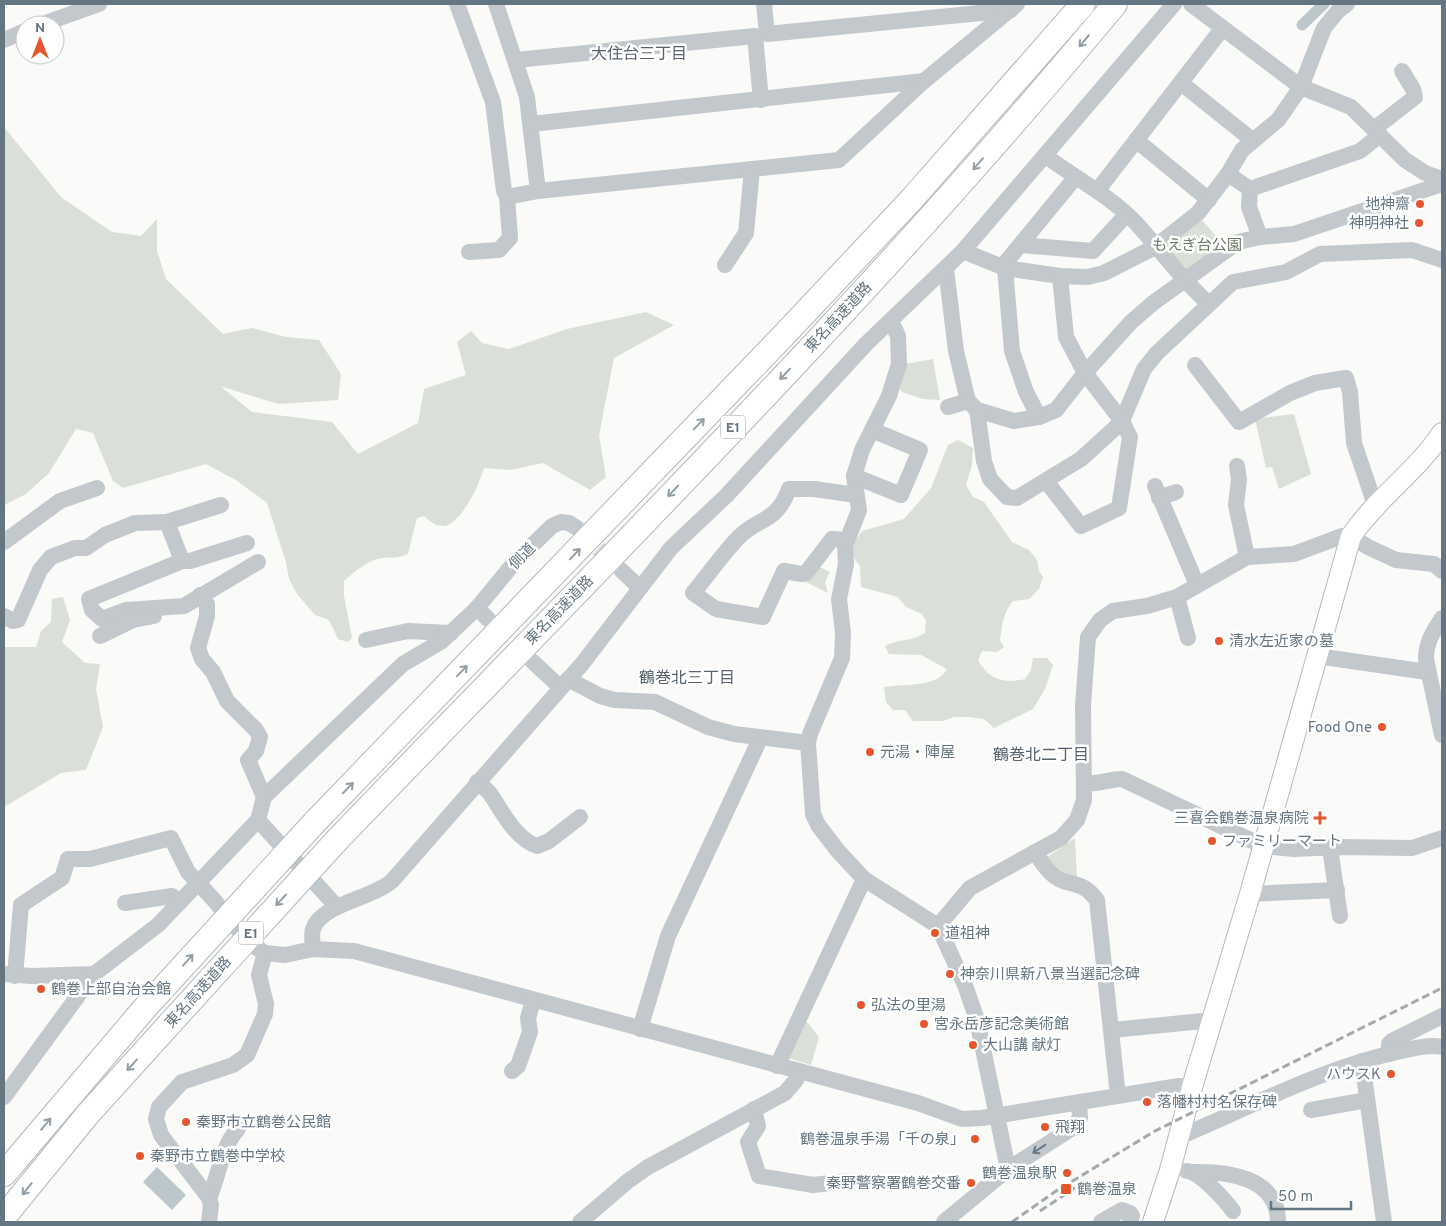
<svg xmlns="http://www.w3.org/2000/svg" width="1446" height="1226" font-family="Overpass,'Noto Sans JP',sans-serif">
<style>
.green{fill:#dadfd7}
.water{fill:#bbc7cb}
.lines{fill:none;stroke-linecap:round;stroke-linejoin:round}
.canal{stroke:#bbc7cb;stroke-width:11}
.minor-tunnel{stroke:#d5d9db;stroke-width:16;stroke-dasharray:16 8;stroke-linecap:butt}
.major-casing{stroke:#b5babe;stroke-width:22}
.highway-casing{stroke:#b4b9bd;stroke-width:26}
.minor{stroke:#c3c8cc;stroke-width:16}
.major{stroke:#fff;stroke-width:20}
.highway{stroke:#fff;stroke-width:24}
.rail{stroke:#a2aab0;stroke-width:3;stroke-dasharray:8 4;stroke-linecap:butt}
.highway-bridge-casing{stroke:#b4b9bd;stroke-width:26;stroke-linecap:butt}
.highway-bridge{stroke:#fff;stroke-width:24}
.oneway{stroke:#939fa8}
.oneway2{stroke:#6a7a87}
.poi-dot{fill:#e4572e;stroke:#fff;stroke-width:2}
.labels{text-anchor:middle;stroke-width:5;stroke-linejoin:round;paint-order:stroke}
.shield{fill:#fff;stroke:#939fa8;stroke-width:1}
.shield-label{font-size:14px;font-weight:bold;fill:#657683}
.poi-label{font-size:15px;fill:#657683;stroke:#fff;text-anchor:start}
.park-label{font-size:15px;fill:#687a64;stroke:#fff}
.street-label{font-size:15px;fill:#657683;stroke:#fff}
.neighbourhood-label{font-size:16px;fill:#57646e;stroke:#fff}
</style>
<rect width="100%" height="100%" fill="#fafaf8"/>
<!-- green -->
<g class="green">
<path d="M4,127L61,197L112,232L141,236L157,219V251L166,279L223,334L252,328L286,337L319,340L341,374L338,400L278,404L220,386L252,412L332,422L358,454L418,423L424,389L466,375L457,342L471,331L482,343L509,349L567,329L646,312L674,325L614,358L599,435L606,477L590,490L543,463L510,470L484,468C480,483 462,522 445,526C436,527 430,521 424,516L417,518L408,554C396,559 392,557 381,558C366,561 355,572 344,581V596L352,638L348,642L338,639L329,620L315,615L297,594L289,579L286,562L267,503L236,480L206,464L123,488L113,481L93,433L76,429L49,473L26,494L4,505Z"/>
<polygon points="1200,218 1226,247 1182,273 1164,247"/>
<polygon points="933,359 940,400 923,399 902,392 900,389 905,364"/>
<polygon points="1294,414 1311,474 1279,489 1272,467 1266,468 1255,419"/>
<path d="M958,440L973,448L972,465L966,485L973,497L984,502L1012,542L1029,550L1037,560L1039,571L1043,577L1039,589L1029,599L1013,601C1003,613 1002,625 1000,640L1004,647L997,652L982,651L978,660C989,680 1004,684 1025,679L1031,670L1033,658H1047L1053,665L1045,689L1033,709L994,728L984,719L968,717H954L943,721H913L905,710H893L886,702L884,687C902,684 938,688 947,669L921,655L889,654L885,646C900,638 909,643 925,633L926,621L922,614L906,607L898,597L861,587L860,566C846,549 851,548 862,531L904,519L931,488L948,445Z"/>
<polygon points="817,566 830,572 825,582 828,593 804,581"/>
<polygon points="63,597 70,620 62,642 85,663 100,664 96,689 103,727 86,770 61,773 4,807 4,647 36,647 41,631 51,622 52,599"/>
<polygon points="1075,838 1077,878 1061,874 1047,857"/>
<polygon points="801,1021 807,1022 819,1037 811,1065 788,1058"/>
</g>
<!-- water -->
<polygon class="water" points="157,1167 186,1195 172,1210 143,1182"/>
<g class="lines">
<!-- canal -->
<polyline class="canal" points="1302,25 1324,4"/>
<!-- minor-tunnel -->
<polyline class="minor-tunnel" points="581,532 617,566"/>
<!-- major casing -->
<g class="major-casing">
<path id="major" d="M1153,1222L1170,1170L1192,1087L1250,894L1351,536C1377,498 1417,471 1442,433"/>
</g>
<!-- highway casing -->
<g class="highway-casing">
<g id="highway">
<polyline points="314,823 784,335 911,200 1083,4"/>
<path d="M338,839C602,565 873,296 1115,4"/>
<polyline points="4,1174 144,1009"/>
<polyline points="4,1217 88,1114 165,1029"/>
</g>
</g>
<!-- minor -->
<g class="minor">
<polyline points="457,4 493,102 504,191 507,197 510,238 499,250 469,252"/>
<polyline points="496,4 527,97 538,191"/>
<polyline points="764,4 767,34 1011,10"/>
<polyline points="1191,4 1301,87 1351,107 1405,160 1425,173 1442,179"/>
<polyline points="40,25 99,4"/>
<polyline points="4,40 25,31"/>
<polyline points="516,60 755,36 761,100"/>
<polyline points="1181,83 1251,139"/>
<polyline points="531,124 924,81"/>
<polyline points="1374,129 1415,97 1413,89 1402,71"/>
<polyline points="1136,140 1209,200"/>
<path d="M1046,156C1075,178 1110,196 1135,222C1161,250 1180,278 1209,304"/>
<polyline points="1228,174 1250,189 1249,207 1260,237"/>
<polyline points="1250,189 1360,151 1380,135"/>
<polyline points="1097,191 1222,29"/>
<polyline points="507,197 538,191 839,160 924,81 1017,4"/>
<polyline points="1021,245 1093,251 1126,215"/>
<polyline points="963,251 1005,268 1060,276 1088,277 1104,273 1155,247 1198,213 1228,174 1242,150 1278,120 1301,87 1324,28 1338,11 1347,4"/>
<polyline points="725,265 746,233 752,169"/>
<polyline points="946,269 956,351 968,401 977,410 1014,421 1039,417 1056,410 1085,373 1131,322 1153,303 1238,242 1260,237 1294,234 1442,184"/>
<polyline points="891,321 898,336 899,364 889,396 862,450 854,476 859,510 845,546 846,564 839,599 843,633 842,658 810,734 808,743 813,814 818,825 838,851 864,879 938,926 965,985 977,1020 1008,1169"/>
<polyline points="1195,365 1239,422 1290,393 1315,383 1346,378 1350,392 1354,443 1375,505"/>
<polyline points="948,407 968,401"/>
<polyline points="977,410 984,461 990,479 1007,497 1017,498 1081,459 1115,428 1122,421 1144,369 1157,353 1233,282 1286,272 1320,254 1412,250 1442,260"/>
<polyline points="1039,417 1026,392 1012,351 1005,268 1006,262 1075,178"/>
<polyline points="1237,466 1239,479 1236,505 1247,557"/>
<polyline points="854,476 901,495 920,450 872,430"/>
<polyline points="1046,481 1081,526 1119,508 1130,437 1122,421 1085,373 1066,337 1060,276"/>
<polyline points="1155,486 1197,585"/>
<polyline points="1159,498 1176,492"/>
<polyline points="167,522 221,505"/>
<path d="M847,540L832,539L806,573L802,574L784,571L763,617L716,609L693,593C709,574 723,553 740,536C761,516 776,523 789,489H814L856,495"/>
<polyline points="4,542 60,501 97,488"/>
<polyline points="247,543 190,561 182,561 89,599 92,610 102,619 126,610 184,606 258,562"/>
<polyline points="621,570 640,588"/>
<polyline points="1177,597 1188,638"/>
<polyline points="477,608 488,619"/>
<polyline points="4,616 13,621 18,620 40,570 51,557 75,548 86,548 105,535 135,523 167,522 182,561"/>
<path d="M1442,618C1433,632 1426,642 1426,659L1442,735"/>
<polyline points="100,636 133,620 154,616"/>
<polyline points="366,640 408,631 451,633"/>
<polyline points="1317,656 1427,672"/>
<polyline points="532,661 560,687"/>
<polyline points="568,679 600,696 615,700 655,702 708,727 734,734 808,743"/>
<path d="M477,782C481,786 488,790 491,795C503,813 516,839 537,846L549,841L580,817"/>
<path d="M1084,782C1095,786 1109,779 1122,779L1263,846L1294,849L1339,847L1412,848L1442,838"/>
<polyline points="264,797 403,664 442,641 477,608 514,563 552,526 561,522 569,523 577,528"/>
<polyline points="258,820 337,907"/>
<polyline points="1330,848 1340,916"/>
<path d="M1035,852C1042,863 1051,877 1063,881C1080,886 1085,885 1097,900L1118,1096"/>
<polyline points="1250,894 1337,890"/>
<polyline points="125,903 172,896 180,902"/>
<polyline points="938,926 970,888 1061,838 1077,820 1084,800 1083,705 1088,637 1100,620 1113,611 1147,606 1177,597 1247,557 1294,554 1342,536 1351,536 1368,547 1396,560 1434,564 1442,571"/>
<path d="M313,949C313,943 311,935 313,929C321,904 371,899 392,881L582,664L671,548L727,495L866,344L963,251L1174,4"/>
<polyline points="4,974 32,976 94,974"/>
<polyline points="15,976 21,905 62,878 68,859 90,859 171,838 188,872 214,900 249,943 265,953 285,955 313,949 354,951 918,1103 962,1119 982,1118 1179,1086 1192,1087"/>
<polyline points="640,1029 668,936 760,739"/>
<polyline points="1112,1030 1213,1020"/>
<polyline points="1389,1054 1389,1044 1392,1041 1442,1016"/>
<polyline points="1362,1061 1384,1222"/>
<polyline points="777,1066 864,879"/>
<polyline points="512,1071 518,1066 530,1032 528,1018 533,1001"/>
<polyline points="4,1097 94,974 158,925 258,820 264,797 248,760 256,751 260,737 256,730 227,701 213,672 202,659 198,648 207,616 207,604 200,595"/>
<polyline points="754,1109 758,1126 748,1142 759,1176 813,1185 848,1181"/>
<polyline points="1311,1110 1367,1100"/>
<path d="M1179,1137C1251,1107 1320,1069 1397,1052C1412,1049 1427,1044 1442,1047"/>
<path d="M1187,1171C1200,1172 1225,1200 1233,1211"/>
<path d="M1192,1172C1227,1171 1278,1177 1278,1222"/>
<path d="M209,1198C219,1176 221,1147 238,1129"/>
<polyline points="209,1222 211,1205 209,1198 161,1135 156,1119 159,1107 182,1082 233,1065 247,1055 265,1014 266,1004 259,975 265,953"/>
<polyline points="580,1222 628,1181 648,1167 785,1093 796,1080 799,1072"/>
<polyline points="944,1222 1008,1169 1071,1129 1080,1118 1079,1103"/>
<polyline points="1101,1222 1122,1210 1130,1213 1132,1216 1130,1222"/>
</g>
<!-- major -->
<use href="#major" class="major"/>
<!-- highway -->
<use href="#highway" class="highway"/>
<!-- rail -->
<g class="rail">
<polyline points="1040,1211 1084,1182"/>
<polyline points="1012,1222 1056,1191 1155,1131 1442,988"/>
</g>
<!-- highway-bridge casing -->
<g class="highway-bridge-casing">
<g id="highway-bridge">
<polyline points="144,1009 314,823"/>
<polyline points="165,1029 338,839"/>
</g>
</g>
<!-- highway-bridge -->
<use href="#highway-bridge" class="highway-bridge"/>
</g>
<!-- one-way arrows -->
<defs><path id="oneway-shaft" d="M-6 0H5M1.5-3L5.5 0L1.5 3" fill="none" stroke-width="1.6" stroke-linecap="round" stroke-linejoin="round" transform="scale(1.25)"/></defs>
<g class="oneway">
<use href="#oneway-shaft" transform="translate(1084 41) rotate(130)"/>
<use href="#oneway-shaft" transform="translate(978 164) rotate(131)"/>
<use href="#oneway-shaft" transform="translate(785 374) rotate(134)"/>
<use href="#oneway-shaft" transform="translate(699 424) rotate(-46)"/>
<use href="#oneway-shaft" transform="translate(673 491) rotate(134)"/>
<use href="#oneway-shaft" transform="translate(575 554) rotate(-46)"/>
<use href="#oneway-shaft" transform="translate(462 671) rotate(-46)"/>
<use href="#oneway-shaft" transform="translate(348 788) rotate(-46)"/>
<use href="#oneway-shaft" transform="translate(281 900) rotate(133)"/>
<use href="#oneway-shaft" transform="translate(188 960) rotate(-48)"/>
<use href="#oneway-shaft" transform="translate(132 1065) rotate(132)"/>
<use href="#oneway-shaft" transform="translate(46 1124) rotate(-50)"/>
<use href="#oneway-shaft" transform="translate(27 1189) rotate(129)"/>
</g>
<use class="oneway2" href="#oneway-shaft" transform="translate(1039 1149) rotate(147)"/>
<!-- markers -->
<g class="poi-dot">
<circle cx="1420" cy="204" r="5"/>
<circle cx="1419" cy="223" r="5"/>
<circle cx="1219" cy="641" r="5"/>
<circle cx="1382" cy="727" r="5"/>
<circle cx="870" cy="752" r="5"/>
<path d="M1317.5 810.5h5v5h5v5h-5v5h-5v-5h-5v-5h5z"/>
<circle cx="1212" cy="841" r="5"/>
<circle cx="935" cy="933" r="5"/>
<circle cx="950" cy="974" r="5"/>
<circle cx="41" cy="989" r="5"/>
<circle cx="861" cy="1005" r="5"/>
<circle cx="924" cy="1024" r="5"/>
<circle cx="973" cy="1045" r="5"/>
<circle cx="1391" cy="1074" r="5"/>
<circle cx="1147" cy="1102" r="5"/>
<circle cx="186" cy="1122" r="5"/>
<circle cx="1045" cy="1127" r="5"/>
<circle cx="975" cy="1139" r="5"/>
<circle cx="140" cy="1156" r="5"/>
<circle cx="1067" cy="1173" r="5"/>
<circle cx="971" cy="1183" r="5"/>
<rect x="1060" y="1183" width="12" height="12" rx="2.5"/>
</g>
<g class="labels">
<!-- shield labels -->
<g class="shield">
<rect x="720.5" y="415.5" width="25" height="23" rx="4"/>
<rect x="238.5" y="921.5" width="25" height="23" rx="4"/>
</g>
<g class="shield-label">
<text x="733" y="432">E1</text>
<text x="251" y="938">E1</text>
</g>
<!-- poi labels -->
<g class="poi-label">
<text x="1410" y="209" text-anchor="end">地神齋</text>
<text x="1409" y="228" text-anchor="end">神明神社</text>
<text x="1229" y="646">清水左近家の墓</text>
<text x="1372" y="732" text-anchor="end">Food One</text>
<text x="880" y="757">元湯・陣屋</text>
<text x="1309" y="823" text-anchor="end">三喜会鶴巻温泉病院</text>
<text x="1222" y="846">ファミリーマート</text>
<text x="945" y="938">道祖神</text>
<text x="960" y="979">神奈川県新八景当選記念碑</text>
<text x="51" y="994">鶴巻上部自治会館</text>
<text x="871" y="1010">弘法の里湯</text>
<text x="934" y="1029">宮永岳彦記念美術館</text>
<text x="983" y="1050">大山講 献灯</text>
<text x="1381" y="1079" text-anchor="end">ハウスK</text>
<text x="1157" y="1107">落幡村村名保存碑</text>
<text x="196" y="1127">秦野市立鶴巻公民館</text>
<text x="1055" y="1132">飛翔</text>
<text x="965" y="1144" text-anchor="end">鶴巻温泉手湯「千の泉」</text>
<text x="150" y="1161">秦野市立鶴巻中学校</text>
<text x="1057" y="1178" text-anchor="end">鶴巻温泉駅</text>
<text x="961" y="1188" text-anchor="end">秦野警察署鶴巻交番</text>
<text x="1077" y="1194">鶴巻温泉</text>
</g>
<!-- park labels -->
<g class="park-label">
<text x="1197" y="250">もえぎ台公園</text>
</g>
<!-- street labels -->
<g class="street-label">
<text transform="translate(838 317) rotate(-47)" y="5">東名高速道路</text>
<text transform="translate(522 556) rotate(-45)" y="5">側道</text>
<text transform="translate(559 610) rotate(-46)" y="5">東名高速道路</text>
<text transform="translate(198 992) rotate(-48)" y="5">東名高速道路</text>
</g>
<!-- neighbourhood labels -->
<g class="neighbourhood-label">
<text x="639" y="59">大住台三丁目</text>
<text x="687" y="683">鶴巻北三丁目</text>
<text x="1041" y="760">鶴巻北二丁目</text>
</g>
</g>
<!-- border -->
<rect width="1446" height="1226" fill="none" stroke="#657683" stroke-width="10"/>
<!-- north arrow -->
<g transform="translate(40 40)"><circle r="24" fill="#ffffff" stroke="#c1c8cd"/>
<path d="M0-4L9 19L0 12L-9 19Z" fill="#e4572e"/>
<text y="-8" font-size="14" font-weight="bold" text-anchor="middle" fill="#657683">N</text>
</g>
<!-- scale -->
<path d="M1271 1201v8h80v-8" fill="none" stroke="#657683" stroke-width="2.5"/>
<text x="1278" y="1201" font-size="15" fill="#657683" stroke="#ffffff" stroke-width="4" paint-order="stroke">50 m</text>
</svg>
